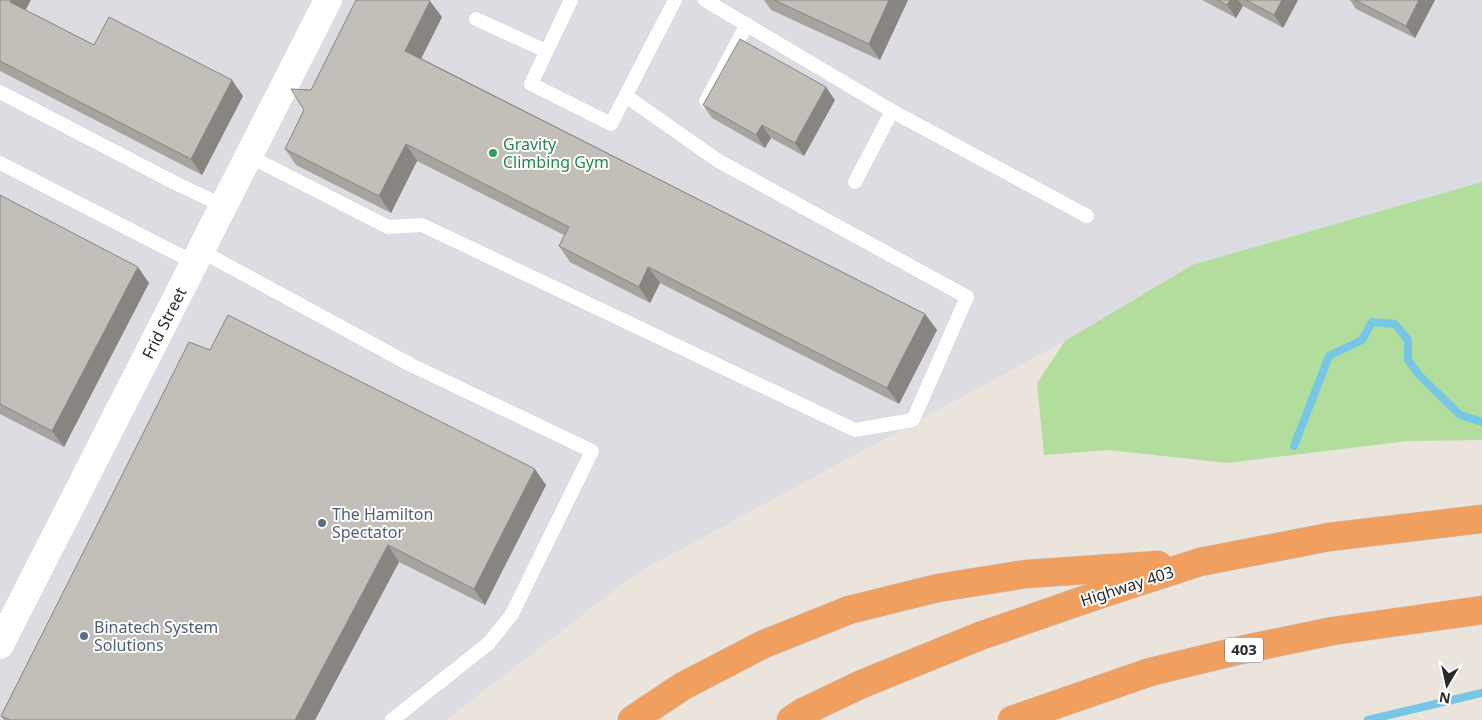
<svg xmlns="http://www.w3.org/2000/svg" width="1482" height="720" font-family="'Noto Sans',sans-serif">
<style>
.industrial{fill:#dedce3}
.green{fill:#b2dd9c}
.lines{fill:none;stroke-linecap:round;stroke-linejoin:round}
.stream{stroke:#76c7e5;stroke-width:8}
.lane-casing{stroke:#d1d4e1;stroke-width:15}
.street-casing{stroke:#d1d4e1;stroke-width:29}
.highway-casing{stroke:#c3c3c3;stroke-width:29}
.lane{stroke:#fff;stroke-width:14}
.street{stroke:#fff;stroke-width:28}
.highway{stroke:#f19f5f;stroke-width:28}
.wall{fill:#a7a39e}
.shaded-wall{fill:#888581}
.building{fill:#c2beb8;stroke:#888581}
.leisure-dot{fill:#2e9e5b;stroke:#fff;stroke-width:2}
.service-dot{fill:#5c6f8a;stroke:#fff;stroke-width:2}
.labels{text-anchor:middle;stroke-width:4;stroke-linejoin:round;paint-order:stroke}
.shield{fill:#fff;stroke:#696969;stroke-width:1}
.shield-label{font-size:15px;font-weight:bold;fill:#292929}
.leisure-label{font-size:16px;fill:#27864d;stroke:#fff;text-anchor:start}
.street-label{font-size:16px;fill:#292929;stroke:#fff}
.service-label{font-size:16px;fill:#4e5e75;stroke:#fff;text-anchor:start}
</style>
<rect width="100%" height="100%" fill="#eae4dc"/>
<!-- industrial -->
<polygon class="industrial" points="0,0 1482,0 1482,182 1192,265 1065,341 637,573 446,720 0,720"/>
<!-- green -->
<polygon class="green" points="1482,182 1482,440 1408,441 1228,463 1108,450 1044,455 1037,383 1065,341 1192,265"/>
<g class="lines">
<!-- stream -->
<g class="stream">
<polyline points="1294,446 1329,356 1362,340 1372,322 1395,324 1408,340 1408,360 1419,375 1460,415 1482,422"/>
<polyline points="1368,720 1482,693"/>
</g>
<!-- lane casing -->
<g class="lane-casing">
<g id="lane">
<polyline points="571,0 531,84 611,124 675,0"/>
<polyline points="705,0 892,111 1087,216"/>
<polyline points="476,19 546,51"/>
<polyline points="0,92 179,185 224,206"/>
<polyline points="706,101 747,24"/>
<polyline points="249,156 388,227 422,225 855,430 913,420 967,297 717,160 626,96"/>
<polyline points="0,163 195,263"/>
<polyline points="855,182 892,111"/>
<polyline points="201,251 411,365 592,451 512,614 489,643 392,720"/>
</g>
</g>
<!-- street casing -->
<g class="street-casing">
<polyline id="street" points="0,645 328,0"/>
</g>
<!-- highway casing -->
<g class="highway-casing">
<g id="highway">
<polyline points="632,720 683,686 764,644 849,610 938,588 1026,574 1158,565"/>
<polyline points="791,720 803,712 862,684 980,636 1101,594 1200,562 1329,537 1482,519"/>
<polyline points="1012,720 1150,672 1241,650 1333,631 1482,610"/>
</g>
</g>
<!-- lane -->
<use href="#lane" class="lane"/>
<!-- street -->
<use href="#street" class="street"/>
<!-- highway -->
<use href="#highway" class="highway"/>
</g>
<!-- wall -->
<g class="wall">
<polygon points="0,0 26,10 94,45 243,96 202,175 0,71"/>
<polygon points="764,0 908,0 880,60 771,10"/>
<polygon points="1202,0 1298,0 1283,28 1243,6 1236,18"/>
<polygon points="1350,0 1435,0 1415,38 1356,9"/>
<polygon points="442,17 421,58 925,314 937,330 899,404 660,283 650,303 570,262 559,246 564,235 417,161 391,213 296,165 285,149 304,110 311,90"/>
<polygon points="835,100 804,156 771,138 765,148 712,118 703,105"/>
<polygon points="0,195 149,283 64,447 0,414"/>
<polygon points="189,342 546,485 485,605 399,562 315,720 4,720 1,716"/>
</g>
<!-- shaded-wall -->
<g class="shaded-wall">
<polygon points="11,0 31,0 21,18 10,2"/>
<polygon points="889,0 908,0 880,60 869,44"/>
<polygon points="1230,0 1238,0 1243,6 1236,18 1227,5"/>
<polygon points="1282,0 1298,0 1283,28 1274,15"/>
<polygon points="1419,0 1435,0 1415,38 1406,26"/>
<polygon points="430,1 442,17 417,67 405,51"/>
<polygon points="232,80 243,96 202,175 191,159"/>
<polygon points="826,87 835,100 804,156 795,143"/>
<polygon points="762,125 771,138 765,148 756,135"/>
<polygon points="406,144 417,161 391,213 379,196"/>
<polygon points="138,267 149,283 64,447 52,431"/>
<polygon points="648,267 660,283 650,303 639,287"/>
<polygon points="925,314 937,330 899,404 887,388"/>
<polygon points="535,469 546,485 485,605 474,589"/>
<polygon points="388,545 399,562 315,720 295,720"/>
</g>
<!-- building -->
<g class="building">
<polygon points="0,0 11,0 10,2 94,45 109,17 232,80 191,159 0,61"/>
<polygon points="356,0 428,0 430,1 405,51 925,314 887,388 648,267 639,287 559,246 569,227 406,144 379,196 285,149 304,110 291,89 311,90"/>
<polygon points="774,0 889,0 869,44"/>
<polygon points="1217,0 1230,0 1227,5"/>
<polygon points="1246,0 1282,0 1274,15"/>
<polygon points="1355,0 1419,0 1406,26"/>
<polygon points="740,39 826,87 795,143 762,125 756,135 703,105"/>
<polygon points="0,195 138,267 52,431 0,404"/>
<polygon points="228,315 535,469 474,589 388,545 295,720 10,720 1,716 189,342 210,350"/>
</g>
<!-- markers -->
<circle class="leisure-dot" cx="493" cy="153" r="5"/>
<g class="service-dot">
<circle cx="322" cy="523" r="5"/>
<circle cx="84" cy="636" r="5"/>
</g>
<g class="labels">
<!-- shield labels -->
<rect class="shield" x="1225" y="637.5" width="38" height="25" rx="4"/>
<g class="shield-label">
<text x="1244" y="655">403</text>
</g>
<!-- leisure labels -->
<g class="leisure-label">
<text x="503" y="150">Gravity<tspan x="503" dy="18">Climbing Gym</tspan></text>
</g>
<!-- street labels -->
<g class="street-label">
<text transform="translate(164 323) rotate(-63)" y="6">Frid Street</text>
<text transform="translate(1127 586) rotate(-18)" y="6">Highway 403</text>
</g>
<!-- service labels -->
<g class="service-label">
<text x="332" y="520">The Hamilton<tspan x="332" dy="18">Spectator</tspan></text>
<text x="94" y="633">Binatech System<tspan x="94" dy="18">Solutions</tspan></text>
</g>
</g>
<!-- north arrow -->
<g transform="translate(1447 685) rotate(189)" stroke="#ffffff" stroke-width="4" paint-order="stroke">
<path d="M0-4L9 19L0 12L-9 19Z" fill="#292929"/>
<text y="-8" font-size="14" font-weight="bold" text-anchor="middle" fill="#292929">N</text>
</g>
</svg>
